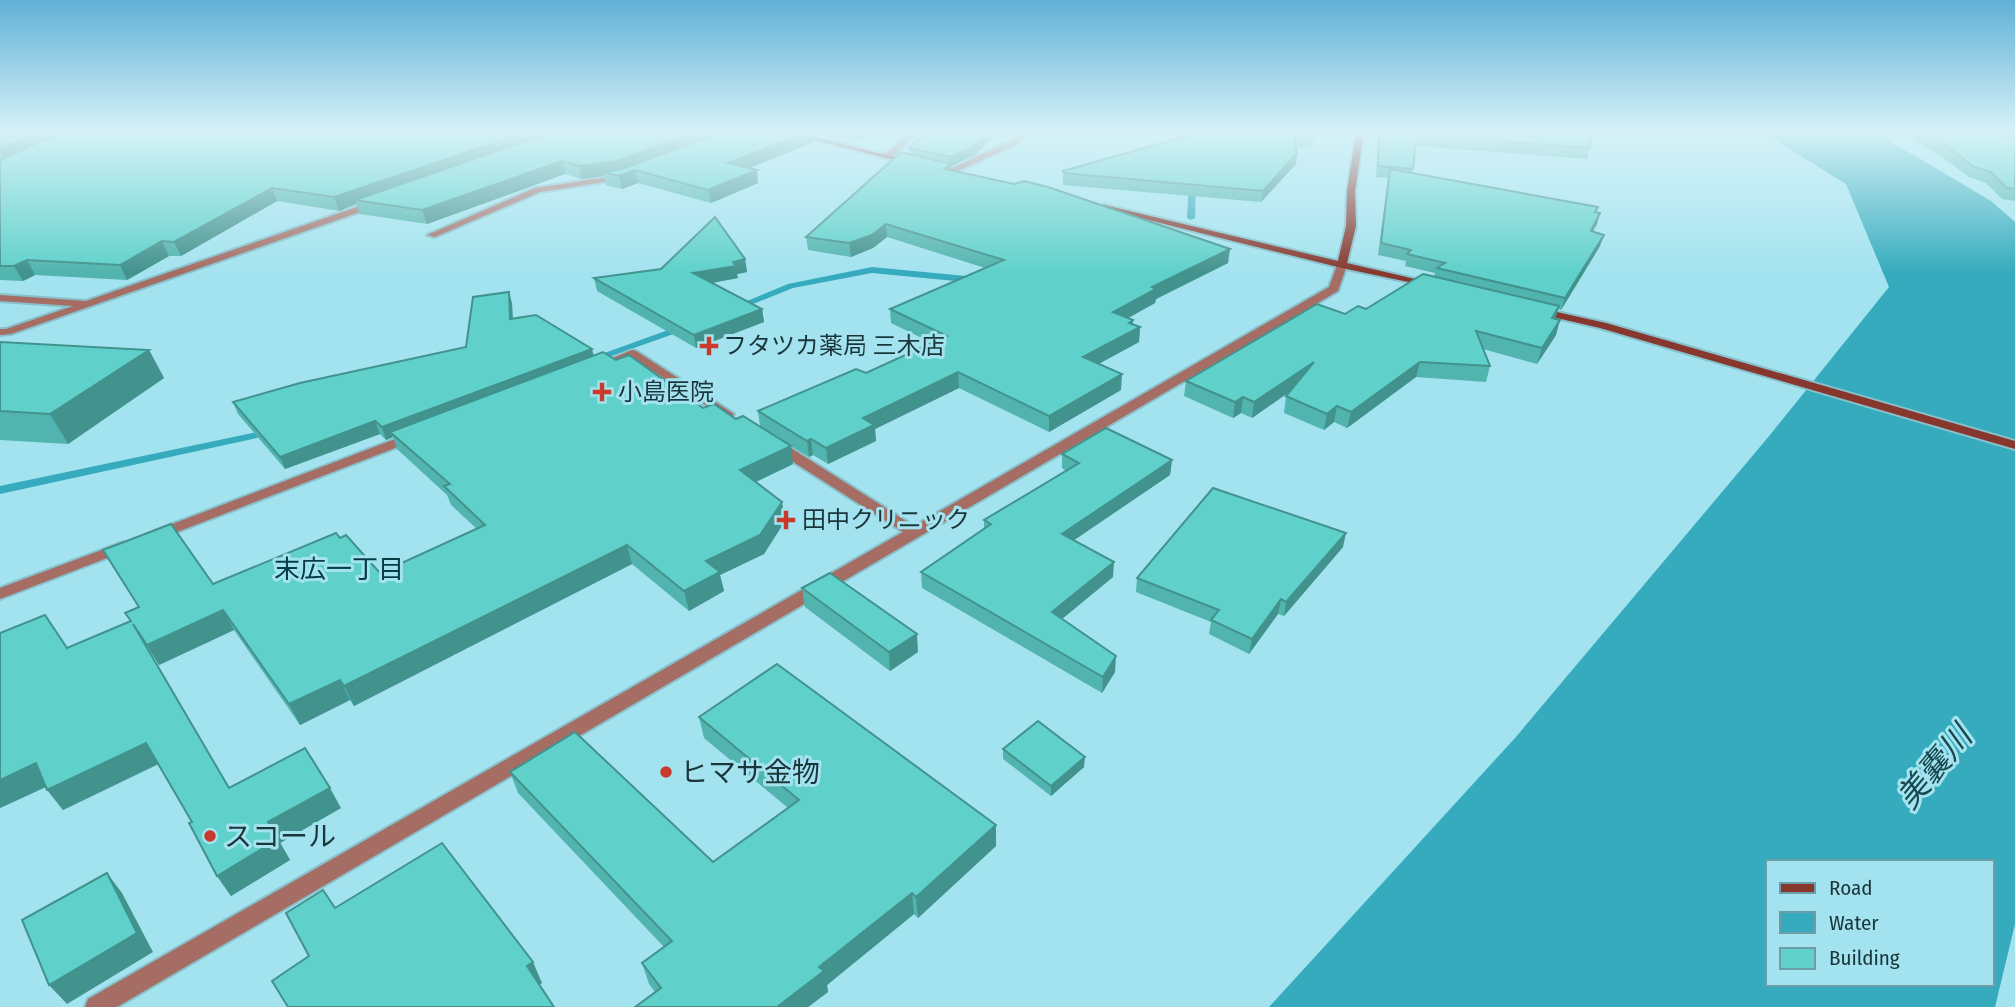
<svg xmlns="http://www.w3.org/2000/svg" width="2015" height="1007" font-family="'Fira Sans Condensed','Noto Sans JP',sans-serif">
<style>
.water{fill:#35abbd;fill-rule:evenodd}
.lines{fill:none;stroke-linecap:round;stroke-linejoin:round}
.stream{fill:#35abbd;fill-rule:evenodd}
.street-casing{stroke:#88c0cb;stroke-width:4}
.secondary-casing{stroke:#88c0cb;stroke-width:4}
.street{fill:#a56d63;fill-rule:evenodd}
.secondary{fill:#87372d;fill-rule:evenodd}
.wall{fill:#52b4ae}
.shaded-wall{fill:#42928d}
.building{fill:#5fd1ca;stroke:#42928d;stroke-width:2}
.poi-dot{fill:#c83b2c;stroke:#a3e3ef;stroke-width:2.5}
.labels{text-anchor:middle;stroke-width:6;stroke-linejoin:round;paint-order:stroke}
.poi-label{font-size:24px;fill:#1b363b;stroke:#a3e3ef;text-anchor:start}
.neighbourhood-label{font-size:26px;fill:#063c44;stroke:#a3e3ef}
.near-poi-label{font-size:28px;fill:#1b363b;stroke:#a3e3ef;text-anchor:start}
.near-water-label{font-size:32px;font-style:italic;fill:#184951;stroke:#a3e3ef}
</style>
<rect width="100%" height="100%" fill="#a3e3ef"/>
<!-- water -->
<path class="water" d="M1762,132H1875L1991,201L2015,222V924L1995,1007H1269L1515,738L1770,435L1889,287L1846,184ZM1768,862H1992V984H1768Z"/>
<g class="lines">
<!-- stream -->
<g class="stream">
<polygon points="1189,179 1196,181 1195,218 1191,220 1187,218"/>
<polygon points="872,267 976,277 980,280 976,283 872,273 793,288 738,310 735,311 730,308 788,284"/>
<polygon points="682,325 687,328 685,330 597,361 589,361 588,359"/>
<polygon points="271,429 277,432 275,434 0,494 0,486"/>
</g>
<!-- street casing -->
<g class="street-casing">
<g id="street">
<polygon points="911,132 925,132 916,135 891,158 885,158 885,154"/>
<polygon points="1022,132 1030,132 1020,143 953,173 946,171 1014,139"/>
<polygon points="621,175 625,177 624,179 540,192 435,237 427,235 535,188"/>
<polygon points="374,201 377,202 377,206 11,334 0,335 0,329 6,329 73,306 0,301 0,295 86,301"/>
<polygon points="1342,262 1347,265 1338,291 117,1007 85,1007 88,999 903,532 773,449 771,446 773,443 783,443 914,526 1329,287 1337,265"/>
<polygon points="632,350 636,351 734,414 732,417 724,417 631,357 597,370 591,367"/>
<polygon points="411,433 416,434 417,437 416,440 164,537 154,537 152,534 154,531"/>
<polygon points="123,542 128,544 130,547 128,550 0,599 0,588"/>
</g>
</g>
<!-- secondary casing -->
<g class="secondary-casing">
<g id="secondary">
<polygon points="782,132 795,132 914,162 910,164"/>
<polygon points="1356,132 1364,132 1355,191 1356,226 1347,263 1432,283 1432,287 1342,268 1100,208 1104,205 1338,261 1346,226 1347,191"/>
<polygon points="1539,308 1606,323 2015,441 2015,449 1600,328 1535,313 1535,309"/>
</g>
</g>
<!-- street -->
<use href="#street" class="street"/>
<!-- secondary -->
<use href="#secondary" class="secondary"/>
</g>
<!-- wall -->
<g class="wall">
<polygon points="0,132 877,132 861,139 813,134 814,142 749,168 758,183 711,203 638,183 622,189 606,185 604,176 582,179 565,174 427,224 360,214 356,204 339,211 277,201 181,256 169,256 127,280 35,275 23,281 0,280"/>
<polygon points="927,132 996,132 996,135 975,155 951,166 951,170 1228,263 1156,299 1155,303 1128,318 1133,320 1133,324 1140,327 1139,342 1098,364 1121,390 1049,432 959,388 875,429 876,441 828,464 813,455 809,457 760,427 758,411 866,373 932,343 891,323 890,309 985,268 887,237 873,248 851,257 808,250 806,237 910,154 909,148"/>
<polygon points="1201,132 1354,132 1353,136 1315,133 1311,148 1296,147 1297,153 1296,164 1261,202 1063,185 1063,171"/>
<polygon points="1365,132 1589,132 1591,144 1587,159 1416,146 1412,173 1598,207 1596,212 1600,213 1592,231 1600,246 1561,310 1558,309 1555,319 1556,335 1537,364 1483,349 1490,366 1486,382 1416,377 1347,428 1334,422 1324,430 1284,413 1286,396 1290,391 1252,418 1241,413 1233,418 1184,396 1186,381 1345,314 1366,309 1434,277 1435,273 1405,266 1406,261 1378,255 1388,178 1376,177 1378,138 1366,137"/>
<polygon points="1899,132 2015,132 2015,201 2002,199 1986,183 1969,177 1941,156"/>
<polygon points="745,259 747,272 737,274 738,278 712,283 762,309 764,322 696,348 597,291 594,278"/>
<polygon points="512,303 513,319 593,356 616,360 703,408 793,464 756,482 785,521 764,554 720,575 724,591 689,611 632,564 354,706 350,700 300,725 234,630 159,665 145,644 229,787 341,808 280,843 290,860 231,896 217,876 192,822 159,764 63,810 46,787 0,808 0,633 67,648 213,584 340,538 380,573 477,529 451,505 447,495 397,449 393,437 386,440 380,434 285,469 238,414 233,402 466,347"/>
<polygon points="0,342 149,350 164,378 68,444 0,440"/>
<polygon points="1062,454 1172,460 1170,475 1074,540 1113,577 1062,619 1115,672 1102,693 922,588 921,572 984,529 984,520 1066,471 1062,468"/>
<polygon points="1343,547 1284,616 1278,614 1249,654 1209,634 1211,622 1136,592 1137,578"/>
<polygon points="802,588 918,652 890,671 805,607"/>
<polygon points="699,717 996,825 996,846 918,918 914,914 827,985 828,992 808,1007 635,1007 655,992 649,984 642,963 664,947 518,793 510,772 713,862 788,808 704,738"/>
<polygon points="1003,749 1084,767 1051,796 1003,759"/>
</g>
<!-- shaded-wall -->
<g class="shaded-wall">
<polygon points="40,132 75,132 5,161 0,151 0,148"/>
<polygon points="527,132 566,132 355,200 356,204 339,211 334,197"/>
<polygon points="695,132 730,132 618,173 603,172 604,176 582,179 579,166"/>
<polygon points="808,132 812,132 814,142 730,176 728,163"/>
<polygon points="860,132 877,132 861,139"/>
<polygon points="990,132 996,132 996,135 975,155 951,166 951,176 945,169 950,164 950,157"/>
<polygon points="1297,153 1296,164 1261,202 1263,191"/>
<polygon points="562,161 565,174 427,224 422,210"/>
<polygon points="635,170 638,183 622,189 619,176"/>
<polygon points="757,170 758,183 711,203 708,190"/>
<polygon points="272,188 277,201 181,256 174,242"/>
<polygon points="1600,213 1597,224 1587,242 1591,231"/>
<polygon points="886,224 887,237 873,248 851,257 849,243"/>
<polygon points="1604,235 1600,246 1561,310 1565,298"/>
<polygon points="162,241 169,256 127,280 120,265"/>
<polygon points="1230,249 1228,263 1156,299 1155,303 1112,327 1113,312 1152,287"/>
<polygon points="745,259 747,272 737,274 738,278 695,286 693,273 733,262"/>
<polygon points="27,260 35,275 23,281 14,266"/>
<polygon points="509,292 512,303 513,331 510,319"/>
<polygon points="1559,306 1555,320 1552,318"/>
<polygon points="762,309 764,322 696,348 694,335"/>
<polygon points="1133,320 1132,331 1140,327 1139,342 1082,373 1083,357"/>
<polygon points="1560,320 1556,335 1537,364 1542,348"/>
<polygon points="592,349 595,361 390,432 393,437 386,440 382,427"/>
<polygon points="149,350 164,378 68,444 50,414"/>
<polygon points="1314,362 1311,377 1252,418 1254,402"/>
<polygon points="1420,362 1416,377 1347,428 1351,412"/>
<polygon points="958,372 959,388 875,429 876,441 828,464 826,448 863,418"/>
<polygon points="1122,374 1121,390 1049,432 1049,416"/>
<polygon points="1243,397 1241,413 1233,418 1235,402"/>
<polygon points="1337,406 1334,422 1324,430 1327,414"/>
<polygon points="375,421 380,434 285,469 280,457"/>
<polygon points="811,439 813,455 809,457 807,441"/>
<polygon points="791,446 793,464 743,488 740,470"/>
<polygon points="1172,460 1170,475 1061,549 1062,534"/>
<polygon points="782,502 785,521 764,554 720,575 724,591 689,611 684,591 706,561"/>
<polygon points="1346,533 1343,547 1284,616 1286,602"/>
<polygon points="627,545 632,564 354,706 344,686"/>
<polygon points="1114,562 1113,577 1051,628 1052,612"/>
<polygon points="1281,599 1278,614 1249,654 1252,639"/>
<polygon points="223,610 234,630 159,665 147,645"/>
<polygon points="133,624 145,644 241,808 229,788"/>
<polygon points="917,634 918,652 890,671 889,652"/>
<polygon points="1116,656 1115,672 1102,693 1103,677"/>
<polygon points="340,680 350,700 300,725 289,704"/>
<polygon points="146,743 160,763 63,810 47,790"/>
<polygon points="1085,757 1084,767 1051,796 1051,786"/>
<polygon points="36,763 52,784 0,808 0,780"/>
<polygon points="330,788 341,808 280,843 268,822"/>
<polygon points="996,825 996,846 918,918 916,897"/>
<polygon points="278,839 290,860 231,896 217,876"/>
<polygon points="107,873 122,893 153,952 67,1004 49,985"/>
<polygon points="912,893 914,914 827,985 828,992 808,1007 777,1007 819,967"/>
<polygon points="533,962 542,983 537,987 527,966"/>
</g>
<!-- building -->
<g class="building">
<polygon points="0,132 40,132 0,148"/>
<polygon points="63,132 527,132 334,197 272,188 174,242 162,241 120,265 27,260 14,266 0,266 0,163 1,162 0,162 0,160"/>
<polygon points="553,132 695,132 616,161 579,166 562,161 422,210 355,200"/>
<polygon points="722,132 808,132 728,163 757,170 708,190 635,170 619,176 603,172 622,169"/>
<polygon points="927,132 990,132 974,146 950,157 909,148"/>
<polygon points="1201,132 1314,132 1313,137 1294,135 1297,153 1263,191 1064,173 1063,171"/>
<polygon points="1379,132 1589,132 1591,144 1588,143 1590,148 1417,135 1413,169 1378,166"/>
<polygon points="1921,132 1996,132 2015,140 2015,189 2007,188 1991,172 1974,167 1946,145"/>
<polygon points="901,152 951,164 945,169 1014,184 1024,181 1048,187 1230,249 1152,287 1156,289 1113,312 1133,320 1129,323 1140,327 1083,357 1122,374 1049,416 958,372 863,418 874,425 826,448 811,439 807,441 758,411 856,369 866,373 947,336 890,309 1004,260 886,224 872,235 849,243 806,237"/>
<polygon points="1390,169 1598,207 1595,212 1600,213 1591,231 1604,235 1565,298 1437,268 1445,263 1407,254 1411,250 1381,243"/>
<polygon points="715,217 745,259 733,262 736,266 693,273 762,309 694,335 594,278 661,269"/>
<polygon points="1423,274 1559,306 1552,318 1560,320 1542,348 1476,331 1490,366 1420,362 1351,412 1337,406 1327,414 1286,396 1314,362 1254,402 1243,397 1235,402 1186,381 1317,304 1345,314 1358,306 1366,309"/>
<polygon points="509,292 510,319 536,315 592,349 382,427 375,421 280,457 233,402 300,383 466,347 473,297"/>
<polygon points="0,342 149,350 50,414 0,411"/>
<polygon points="603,352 616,360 629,355 703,408 714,404 736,419 743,416 791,446 740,470 782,502 760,535 706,561 720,572 684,591 627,545 344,686 340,680 289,704 223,610 147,645 133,624 229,788 305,748 330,788 268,822 278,839 217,876 189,823 192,822 146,743 47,790 36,763 0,780 0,633 45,615 67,648 131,621 125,613 139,607 103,550 171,524 213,584 336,533 340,538 346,535 380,573 485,525 444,486 450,484 390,432"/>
<polygon points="1106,428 1172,460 1062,534 1114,562 1052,612 1116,656 1103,677 921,572 991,524 984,520 1079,463 1062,454"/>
<polygon points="1213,488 1346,533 1286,602 1281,599 1252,639 1211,620 1219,610 1137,578"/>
<polygon points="830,573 917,634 889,652 802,588"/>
<polygon points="777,664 996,825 916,897 912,893 819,967 824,971 777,1007 635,1007 661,988 642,963 672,941 510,772 575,732 713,862 799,800 699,717"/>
<polygon points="1038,721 1085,757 1051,786 1003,749"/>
<polygon points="442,843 533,962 527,966 554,1007 288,1007 272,981 309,956 286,913 323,890 335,908"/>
<polygon points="107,873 137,933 49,985 22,920"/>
</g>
<!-- sky -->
<linearGradient id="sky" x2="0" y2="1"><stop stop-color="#60b0d7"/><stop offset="0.48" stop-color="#d6f2f8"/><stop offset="1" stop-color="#d6f2f8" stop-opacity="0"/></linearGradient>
<rect width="2015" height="273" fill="url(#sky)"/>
<!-- markers -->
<g class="poi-dot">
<path d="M705.5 335.5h7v7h7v7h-7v7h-7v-7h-7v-7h7z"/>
<path d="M598.5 381.5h7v7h7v7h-7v7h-7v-7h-7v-7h7z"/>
<path d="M782.5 509.5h7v7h7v7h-7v7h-7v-7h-7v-7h7z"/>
<circle cx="666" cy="772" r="7"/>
<circle cx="210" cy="836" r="7"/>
</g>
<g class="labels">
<!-- poi labels -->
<g class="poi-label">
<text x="723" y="354">フタツカ薬局 三木店</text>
<text x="618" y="400">小島医院</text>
<text x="802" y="528">田中クリニック</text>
</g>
<!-- neighbourhood labels -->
<g class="neighbourhood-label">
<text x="339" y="578">末広一丁目</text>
</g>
<!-- near-poi labels -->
<g class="near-poi-label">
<text x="680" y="782">ヒマサ金物</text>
<text x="224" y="846">スコール</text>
</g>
<!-- near-water labels -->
<g class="near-water-label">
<text transform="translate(1934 767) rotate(-50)" y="11">美嚢川</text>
</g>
</g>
<!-- legend -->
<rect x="1766" y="860" width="228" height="126" fill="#a3e3ef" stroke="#6d9ea7" stroke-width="2"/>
<rect x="1780" y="883" width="35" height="10" fill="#87372d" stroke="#6d9ea7" stroke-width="2"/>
<text x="1829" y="895" font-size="21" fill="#1b363b">Road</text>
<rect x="1780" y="912" width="35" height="21" fill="#35abbd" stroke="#6d9ea7" stroke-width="2"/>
<text x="1829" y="930" font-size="21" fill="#1b363b">Water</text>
<rect x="1780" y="948" width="35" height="21" fill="#5fd1ca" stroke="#6d9ea7" stroke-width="2"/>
<text x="1829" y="965" font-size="21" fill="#1b363b">Building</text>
</svg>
